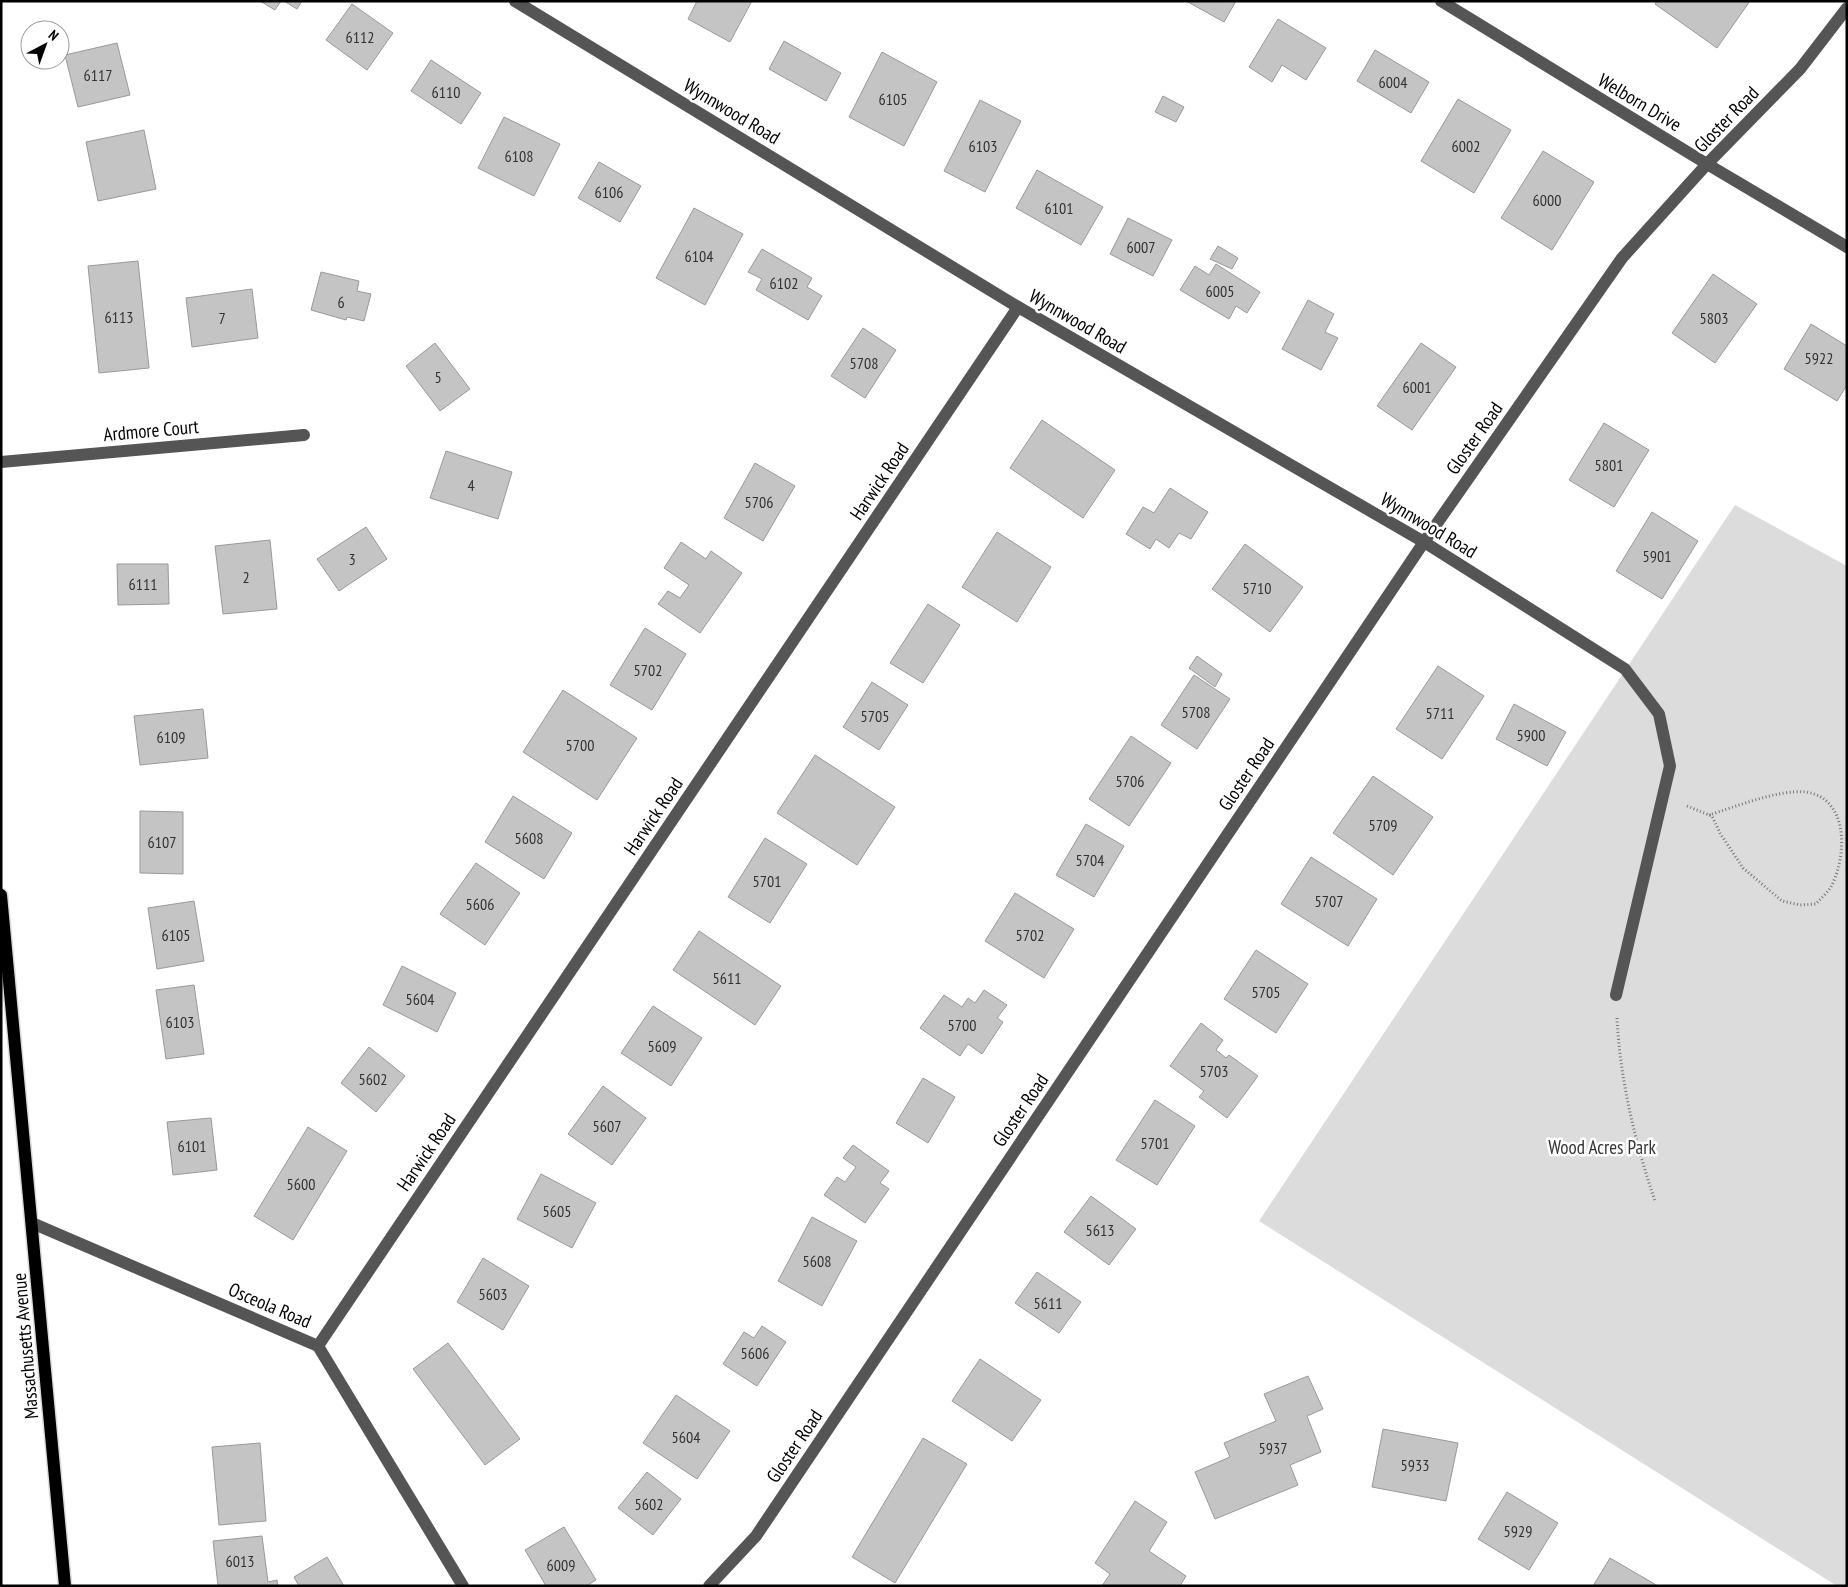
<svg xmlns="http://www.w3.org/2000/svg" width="1848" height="1587" font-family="'PT Sans Narrow',sans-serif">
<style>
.green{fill:#dcdcdc}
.building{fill:#c4c4c4;stroke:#999}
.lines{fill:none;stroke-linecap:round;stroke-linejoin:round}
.major-casing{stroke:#dbdbdb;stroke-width:15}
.path{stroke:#777;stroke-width:3;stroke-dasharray:1 2.5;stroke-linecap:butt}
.minor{stroke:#555;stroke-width:12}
.major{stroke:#000;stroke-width:12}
.labels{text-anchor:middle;stroke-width:5;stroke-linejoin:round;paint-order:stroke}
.number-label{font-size:16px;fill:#313131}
.street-label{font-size:19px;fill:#000;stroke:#fff}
.park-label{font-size:19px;fill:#333;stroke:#fff}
</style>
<rect width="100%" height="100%" fill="#fff"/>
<!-- green -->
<polygon class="green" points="1735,505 1847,566 1847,1586 1837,1586 1259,1221"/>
<!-- building -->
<g class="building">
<polygon points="260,1 281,1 275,10"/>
<polygon points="284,1 302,1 297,9"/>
<polygon points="697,1 752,1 730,42 688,19"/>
<polygon points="1186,1 1236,1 1224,22"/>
<polygon points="1657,1 1750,1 1717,48 1655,4"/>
<polygon points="352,4 393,33 367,70 326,40"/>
<polygon points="1278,19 1326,48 1306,80 1282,65 1272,82 1249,67"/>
<polygon points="784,41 841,73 826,101 769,69"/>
<polygon points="117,43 130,95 78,107 65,55"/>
<polygon points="1375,50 1429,82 1411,113 1357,81"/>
<polygon points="882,52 937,82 904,146 849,117"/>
<polygon points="431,60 481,93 461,124 411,91"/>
<polygon points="1163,96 1184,107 1176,122 1155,112"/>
<polygon points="1458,99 1511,130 1474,193 1421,161"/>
<polygon points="980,100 1021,121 985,192 944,171"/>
<polygon points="504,117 560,144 534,196 478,168"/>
<polygon points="144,130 156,189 98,201 86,142"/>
<polygon points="1543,151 1594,182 1552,250 1501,218"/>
<polygon points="599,162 641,186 620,222 578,198"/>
<polygon points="1037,170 1103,207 1081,245 1016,208"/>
<polygon points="694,208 743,234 705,305 656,278"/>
<polygon points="1128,218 1172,240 1153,276 1110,254"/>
<polygon points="1218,246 1238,258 1232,269 1210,259"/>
<polygon points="762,249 812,278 807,287 822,296 808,320 756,290 762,279 748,272"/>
<polygon points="138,261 149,368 99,373 88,266"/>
<polygon points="1216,264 1260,292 1247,313 1236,306 1229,319 1180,290 1195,266 1209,275"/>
<polygon points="321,272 359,281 357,291 371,294 364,321 347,317 346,320 311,310"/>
<polygon points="1713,274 1757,304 1715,363 1672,333"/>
<polygon points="252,289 258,338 192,347 186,298"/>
<polygon points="1308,300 1334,314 1325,332 1338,338 1321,370 1282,349"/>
<polygon points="1811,324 1847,346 1847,385 1837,401 1784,369"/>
<polygon points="863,328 896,350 865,398 831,376"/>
<polygon points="435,343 470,389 440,411 406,366"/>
<polygon points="1421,343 1456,367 1412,430 1377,406"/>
<polygon points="1042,420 1115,470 1083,518 1010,468"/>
<polygon points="1604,423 1649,450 1614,507 1569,480"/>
<polygon points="446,451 512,472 498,519 430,498"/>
<polygon points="755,463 795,486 763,541 724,518"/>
<polygon points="1170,488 1208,512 1191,539 1179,533 1169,548 1156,539 1150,549 1126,534 1143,507 1154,513"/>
<polygon points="1652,512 1698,541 1662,599 1616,571"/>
<polygon points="366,527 387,559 339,591 317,559"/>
<polygon points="997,532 1051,567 1017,622 962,587"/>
<polygon points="270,540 277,609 223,614 215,546"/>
<polygon points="681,542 706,559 711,551 742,573 700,633 658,604 668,591 680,598 689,585 664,568"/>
<polygon points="1245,544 1303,587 1270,632 1212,589"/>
<polygon points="117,564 168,564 169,604 118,605"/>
<polygon points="928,604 960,625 923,683 890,663"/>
<polygon points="645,628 686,654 652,710 610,685"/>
<polygon points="1197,656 1222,674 1215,687 1189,668"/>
<polygon points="1438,666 1484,696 1442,759 1396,729"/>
<polygon points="1194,675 1230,699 1197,749 1161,725"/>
<polygon points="872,682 908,705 879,750 843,727"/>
<polygon points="563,690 637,738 597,800 523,752"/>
<polygon points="1514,704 1566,732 1547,766 1496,739"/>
<polygon points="203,709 208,758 140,765 134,716"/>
<polygon points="1131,736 1171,763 1129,826 1089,799"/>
<polygon points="815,755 895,807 857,865 777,813"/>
<polygon points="1373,776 1433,817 1393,875 1333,833"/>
<polygon points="513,796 572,833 544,879 485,842"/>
<polygon points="140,811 183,812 183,874 140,873"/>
<polygon points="1086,824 1124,846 1094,897 1056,875"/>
<polygon points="765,838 807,864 770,923 728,897"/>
<polygon points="1311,857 1377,899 1348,946 1281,904"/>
<polygon points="476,863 520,893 485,945 440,914"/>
<polygon points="1015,893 1074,929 1044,978 985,941"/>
<polygon points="194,901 204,961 157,969 148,908"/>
<polygon points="699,931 781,986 755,1025 673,970"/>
<polygon points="1256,950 1308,984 1276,1033 1224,999"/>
<polygon points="402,966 456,993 437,1032 383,1005"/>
<polygon points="194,985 204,1054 166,1059 156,990"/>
<polygon points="984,990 1007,1005 997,1018 1003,1022 982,1054 968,1044 960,1056 920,1028 944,995 962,1007 968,998 975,1003"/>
<polygon points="653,1006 702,1038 671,1086 621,1053"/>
<polygon points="1201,1023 1223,1040 1216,1050 1226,1058 1229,1055 1258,1076 1227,1118 1199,1097 1204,1091 1170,1066"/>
<polygon points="369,1047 405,1076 376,1112 341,1083"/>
<polygon points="923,1078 955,1097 928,1143 896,1123"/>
<polygon points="603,1086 646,1118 612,1165 568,1134"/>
<polygon points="1155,1100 1195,1126 1157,1185 1116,1160"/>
<polygon points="211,1118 217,1170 173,1175 167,1122"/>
<polygon points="308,1127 347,1151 293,1240 254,1216"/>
<polygon points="853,1145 889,1171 880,1183 889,1189 865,1223 824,1195 837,1177 845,1182 856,1167 843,1158"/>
<polygon points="541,1174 596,1203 572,1248 517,1219"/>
<polygon points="1091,1196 1136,1229 1109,1265 1064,1232"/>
<polygon points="812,1217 857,1241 822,1306 778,1281"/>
<polygon points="483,1258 529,1286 503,1330 457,1302"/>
<polygon points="1037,1272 1081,1302 1059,1333 1015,1303"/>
<polygon points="762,1326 786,1342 757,1386 723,1364 744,1332 754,1338"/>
<polygon points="448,1343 520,1439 485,1465 413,1369"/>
<polygon points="980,1359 1041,1400 1012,1441 952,1401"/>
<polygon points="1308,1376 1323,1409 1307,1416 1321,1452 1290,1465 1298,1485 1215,1519 1195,1472 1230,1457 1224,1443 1276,1421 1264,1394"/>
<polygon points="676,1395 730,1431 697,1479 643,1443"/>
<polygon points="1383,1429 1458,1443 1446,1501 1372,1487"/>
<polygon points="923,1438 967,1464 895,1583 852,1557"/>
<polygon points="260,1443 266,1521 219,1525 212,1447"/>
<polygon points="647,1472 681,1499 653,1535 618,1508"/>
<polygon points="1507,1492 1558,1523 1529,1570 1478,1539"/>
<polygon points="1135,1501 1167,1522 1149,1551 1186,1576 1180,1586 1102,1586 1110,1574 1095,1563"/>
<polygon points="564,1527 596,1580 586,1586 546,1586 525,1550"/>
<polygon points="262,1536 268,1582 277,1580 278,1586 218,1586 213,1541"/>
<polygon points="327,1557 344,1586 299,1586 294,1577"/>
<polygon points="1610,1558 1658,1586 1593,1586"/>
</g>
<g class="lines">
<!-- major casing -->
<g class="major-casing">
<polyline id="major" points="1,895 65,1586"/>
</g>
<!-- path -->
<g class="path">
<path d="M1687,806L1709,815L1712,816L1720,833L1743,868L1782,901L1800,905L1816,904C1821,898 1827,893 1831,887C1848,854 1848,798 1806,792C1779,789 1735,807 1709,815"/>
<path d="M1617,1018C1620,1080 1635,1142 1655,1201"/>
</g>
<!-- minor -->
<g class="minor">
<polyline points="515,1 1018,307 1424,542 1625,669 1659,714 1670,766 1616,995"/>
<polyline points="1441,1 1707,164 1847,247"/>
<polyline points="1,462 304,435"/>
<polyline points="32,1223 318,1346 463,1586"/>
<polyline points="318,1346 1018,307"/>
<polyline points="709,1586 756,1536 1424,542 1622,258 1707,164 1800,69 1847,8"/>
</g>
<!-- major -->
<use href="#major" class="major"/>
</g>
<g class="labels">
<!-- number labels -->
<g class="number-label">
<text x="360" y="43">6112</text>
<text x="98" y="81">6117</text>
<text x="1393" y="88">6004</text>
<text x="446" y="98">6110</text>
<text x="893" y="105">6105</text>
<text x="983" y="152">6103</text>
<text x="1466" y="152">6002</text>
<text x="519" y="162">6108</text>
<text x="609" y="198">6106</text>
<text x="1547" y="206">6000</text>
<text x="1059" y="214">6101</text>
<text x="1141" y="253">6007</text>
<text x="699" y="262">6104</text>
<text x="784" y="289">6102</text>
<text x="1220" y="297">6005</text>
<text x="341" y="308">6</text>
<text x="119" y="323">6113</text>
<text x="222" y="324">7</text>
<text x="1714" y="324">5803</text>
<text x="1819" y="364">5922</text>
<text x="864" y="369">5708</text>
<text x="438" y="383">5</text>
<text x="1417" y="393">6001</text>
<text x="1609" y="471">5801</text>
<text x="471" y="491">4</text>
<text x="759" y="508">5706</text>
<text x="1657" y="562">5901</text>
<text x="352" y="565">3</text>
<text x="246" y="583">2</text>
<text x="143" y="590">6111</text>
<text x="1257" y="594">5710</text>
<text x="648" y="676">5702</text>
<text x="1196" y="718">5708</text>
<text x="1440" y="719">5711</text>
<text x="875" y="722">5705</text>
<text x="1531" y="741">5900</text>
<text x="171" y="743">6109</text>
<text x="580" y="751">5700</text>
<text x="1130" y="787">5706</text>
<text x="1383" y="831">5709</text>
<text x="529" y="844">5608</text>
<text x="162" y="848">6107</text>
<text x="1090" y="866">5704</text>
<text x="767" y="887">5701</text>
<text x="1329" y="907">5707</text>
<text x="480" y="910">5606</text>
<text x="176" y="941">6105</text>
<text x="1030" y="941">5702</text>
<text x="727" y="984">5611</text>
<text x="1266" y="998">5705</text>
<text x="420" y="1005">5604</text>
<text x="180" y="1028">6103</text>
<text x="962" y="1031">5700</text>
<text x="662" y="1052">5609</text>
<text x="1214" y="1077">5703</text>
<text x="373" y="1085">5602</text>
<text x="607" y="1132">5607</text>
<text x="1155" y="1149">5701</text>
<text x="192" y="1152">6101</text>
<text x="301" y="1190">5600</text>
<text x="557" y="1217">5605</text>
<text x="1100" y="1236">5613</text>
<text x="817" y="1267">5608</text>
<text x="493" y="1300">5603</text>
<text x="1048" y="1309">5611</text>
<text x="755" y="1359">5606</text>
<text x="686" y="1443">5604</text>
<text x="1273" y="1454">5937</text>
<text x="1415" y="1471">5933</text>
<text x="649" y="1510">5602</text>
<text x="1518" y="1537">5929</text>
<text x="240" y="1567">6013</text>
<text x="561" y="1571">6009</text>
</g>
<!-- street labels -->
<g class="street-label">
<text transform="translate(1640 102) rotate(31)" y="7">Welborn Drive</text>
<text transform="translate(732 111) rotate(31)" y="7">Wynnwood Road</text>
<text transform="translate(1726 119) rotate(-46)" y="7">Gloster Road</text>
<text transform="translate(1078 321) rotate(30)" y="7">Wynnwood Road</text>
<text transform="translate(151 430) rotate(-5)" y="7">Ardmore Court</text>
<text transform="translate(1474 438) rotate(-55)" y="7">Gloster Road</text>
<text transform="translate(879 481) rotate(-56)" y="7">Harwick Road</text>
<text transform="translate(1429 525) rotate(31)" y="7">Wynnwood Road</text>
<text transform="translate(1246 774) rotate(-56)" y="7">Gloster Road</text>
<text transform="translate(653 816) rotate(-56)" y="7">Harwick Road</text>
<text transform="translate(1020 1110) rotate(-56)" y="7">Gloster Road</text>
<text transform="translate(426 1152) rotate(-56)" y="7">Harwick Road</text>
<text transform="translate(270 1305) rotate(23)" y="7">Osceola Road</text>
<text transform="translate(25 1346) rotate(-95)" y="7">Massachusetts Avenue</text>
<text transform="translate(794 1446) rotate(-56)" y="7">Gloster Road</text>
</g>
<!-- park labels -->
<g class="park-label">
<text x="1602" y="1154">Wood Acres Park</text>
</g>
</g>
<!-- border -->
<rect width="1848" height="1587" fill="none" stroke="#000000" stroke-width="5"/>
<!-- north arrow -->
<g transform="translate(45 45) rotate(41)"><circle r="24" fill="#ffffff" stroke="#999999"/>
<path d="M0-4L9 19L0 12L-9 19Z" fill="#000000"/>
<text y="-8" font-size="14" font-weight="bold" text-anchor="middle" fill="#000000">N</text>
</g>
</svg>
